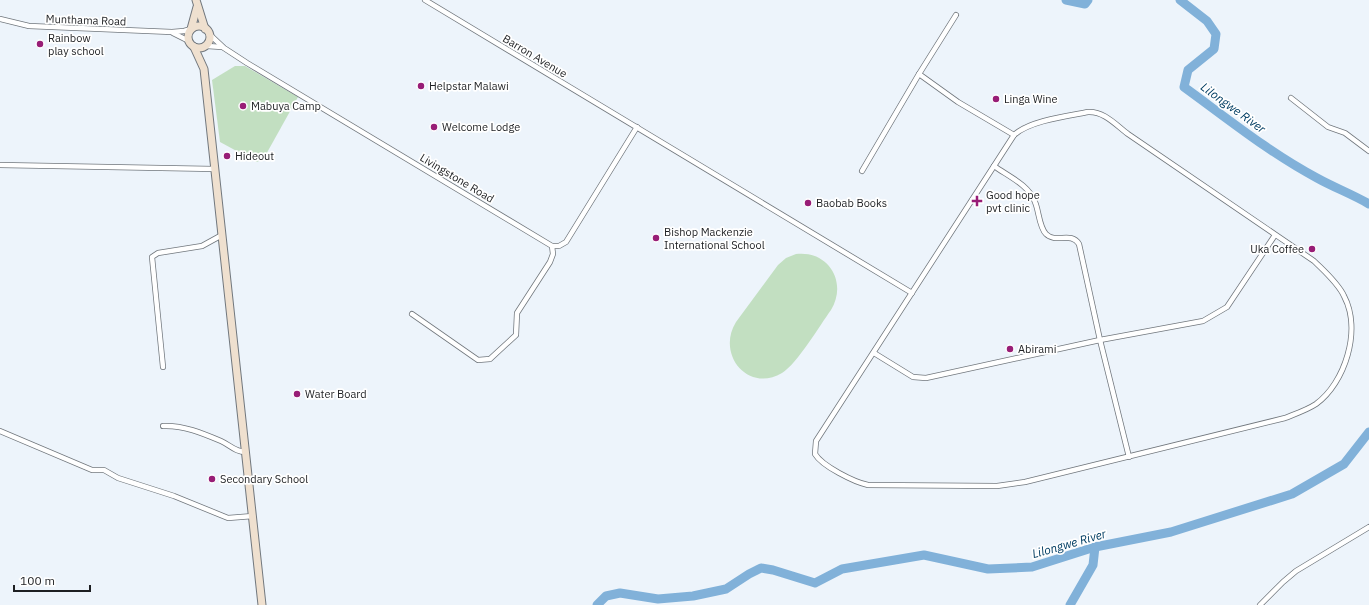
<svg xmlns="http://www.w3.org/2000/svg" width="1369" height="605" font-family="'IBM Plex Sans',sans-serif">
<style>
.green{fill:#c2dfc1}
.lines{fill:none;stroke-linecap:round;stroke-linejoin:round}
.river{stroke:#81b1d9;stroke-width:9}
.minor-casing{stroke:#71777d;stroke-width:6}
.secondary-casing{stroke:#71777d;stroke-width:9}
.minor{stroke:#fff;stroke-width:4.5}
.secondary{stroke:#efe0cf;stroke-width:7}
.poi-dot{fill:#981d76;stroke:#fff;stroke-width:1.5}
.labels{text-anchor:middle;stroke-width:3.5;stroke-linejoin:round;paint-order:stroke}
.street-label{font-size:11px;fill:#1d1f22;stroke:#fff}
.poi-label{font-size:11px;fill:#1d1f22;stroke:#fff;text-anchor:start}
.water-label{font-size:12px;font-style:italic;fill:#003d63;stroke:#fff}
</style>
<rect width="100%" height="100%" fill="#edf4fb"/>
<!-- green -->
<g class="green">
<polygon points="235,66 245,66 298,97 264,158 257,162 220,142 212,80"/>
<path d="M796,254C828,250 848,282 831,310C820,325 797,364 782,373C748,393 716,354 736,322L778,265L786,258Z"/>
</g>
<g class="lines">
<!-- river -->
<g class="river">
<polyline points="1066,0 1085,4 1088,0"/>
<path d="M1180,0L1207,21L1216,34L1214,49L1188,70L1184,87C1228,119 1270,153 1317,178C1335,188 1352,194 1369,204"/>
<polyline points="597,605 606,596 620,593 658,599 693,596 726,589 749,574 761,568 773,570 815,583 842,569 924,555 988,569 1032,567 1095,547 1171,532 1292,494 1344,464 1369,432"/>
<polyline points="1070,605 1093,565 1095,547"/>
</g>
<!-- minor casing -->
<g class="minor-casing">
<g id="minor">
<polyline points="425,0 912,293"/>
<polyline points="956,15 919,74 958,102 1014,135"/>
<polyline points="0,19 29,26 172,32 184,31 191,29"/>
<polyline points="173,33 189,41"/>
<polyline points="208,33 224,48 247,63 552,246 559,246 566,242 637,127"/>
<polyline points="207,46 222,47"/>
<polyline points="1291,98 1328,127 1345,133 1369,151"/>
<path d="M1088,112C1104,111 1116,125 1128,134L1314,261C1324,271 1338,283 1344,296C1362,330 1345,383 1316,404C1307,410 1295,414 1285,418L1025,482L997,486L868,485C854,482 822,466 815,454L816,441L1014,135C1029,121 1067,116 1088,112Z"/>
<polyline points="0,165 215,169"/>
<path d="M994,166C1008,176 1029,185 1035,202C1039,211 1039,227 1046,234C1056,244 1071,231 1079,244L1100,340L1129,457"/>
<polyline points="862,171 919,74"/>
<polyline points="412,314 478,360 490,359 516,335 517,313 550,262 553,254 552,246"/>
<polyline points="874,353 913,377 926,378 1100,340 1203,321 1227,307 1275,235"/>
<polyline points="163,367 152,257 158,253 202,246 222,235"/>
<path d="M163,426C183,425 202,433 221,441C230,445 235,452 246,452"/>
<polyline points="0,431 92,470 104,470 118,478 174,496 228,518 253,516"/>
<polyline points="1260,605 1283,582 1296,571 1369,527"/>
</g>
</g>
<!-- secondary casing -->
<g class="secondary-casing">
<g id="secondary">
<polyline points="196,0 205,29"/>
<circle cx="199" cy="37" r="11"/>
<polyline points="191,29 197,7"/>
<polyline points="194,47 204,69 262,605"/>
</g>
</g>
<!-- minor -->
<use href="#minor" class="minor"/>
<!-- secondary -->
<use href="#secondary" class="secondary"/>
</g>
<!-- markers -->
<g class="poi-dot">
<circle cx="40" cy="44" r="4"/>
<circle cx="421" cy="86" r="4"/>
<circle cx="996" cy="99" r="4"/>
<circle cx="243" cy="106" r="4"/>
<circle cx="434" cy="127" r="4"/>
<circle cx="227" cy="156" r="4"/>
<path d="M975 195h4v4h4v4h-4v4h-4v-4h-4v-4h4z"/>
<circle cx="808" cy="203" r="4"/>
<circle cx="656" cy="238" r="4"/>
<circle cx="1312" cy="249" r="4"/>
<circle cx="1010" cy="349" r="4"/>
<circle cx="297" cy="394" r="4"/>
<circle cx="212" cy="479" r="4"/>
</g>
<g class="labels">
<!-- street labels -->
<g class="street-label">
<text transform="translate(86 20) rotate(2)" y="4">Munthama Road</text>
<text transform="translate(535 56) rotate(31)" y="4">Barron Avenue</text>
<text transform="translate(457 178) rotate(31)" y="4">Livingstone Road</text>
</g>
<!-- poi labels -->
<g class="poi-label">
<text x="48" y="42">Rainbow<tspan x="48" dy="13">play school</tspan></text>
<text x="429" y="90">Helpstar Malawi</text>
<text x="1004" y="103">Linga Wine</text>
<text x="251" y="110">Mabuya Camp</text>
<text x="442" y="131">Welcome Lodge</text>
<text x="235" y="160">Hideout</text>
<text x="986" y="199">Good hope<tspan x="986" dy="13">pvt clinic</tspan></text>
<text x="816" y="207">Baobab Books</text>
<text x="664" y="236">Bishop Mackenzie<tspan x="664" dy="13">International School</tspan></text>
<text x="1304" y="253" text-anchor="end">Uka Coffee</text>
<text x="1018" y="353">Abirami</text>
<text x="305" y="398">Water Board</text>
<text x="220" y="483">Secondary School</text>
</g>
<!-- water labels -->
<g class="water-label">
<text transform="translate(1233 108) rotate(36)" y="4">Lilongwe River</text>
<text transform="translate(1069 544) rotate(-16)" y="4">Lilongwe River</text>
</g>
</g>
<!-- scale -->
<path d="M14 585v6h76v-6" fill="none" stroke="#1d1f22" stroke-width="2"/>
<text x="20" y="585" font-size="12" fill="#1d1f22" stroke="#ffffff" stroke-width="3" paint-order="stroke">100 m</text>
</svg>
